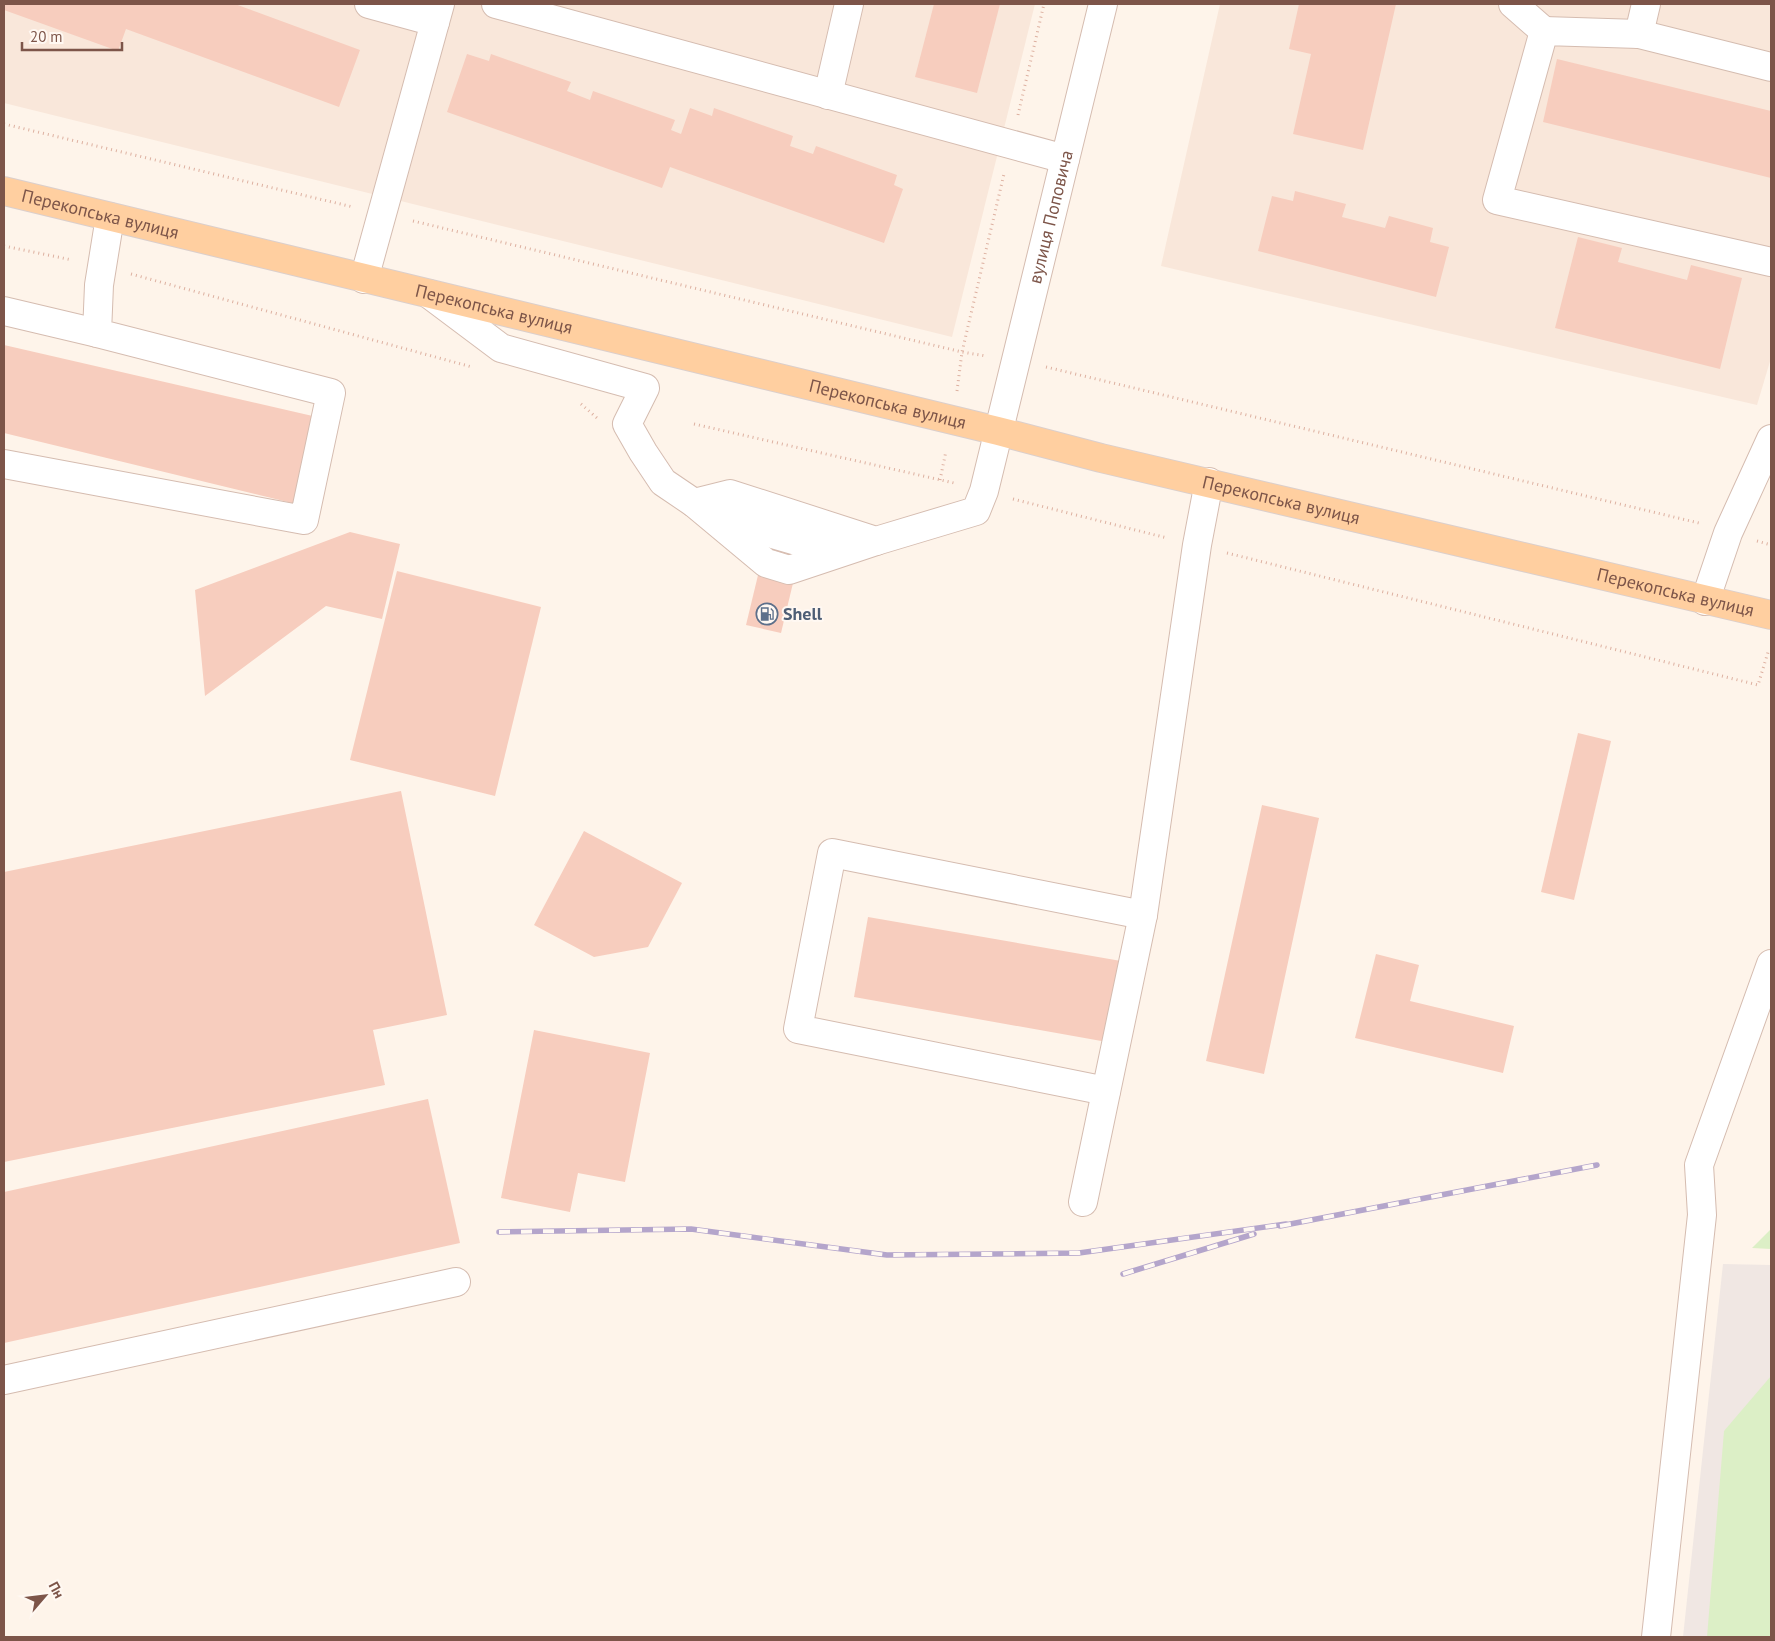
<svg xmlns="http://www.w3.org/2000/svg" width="1775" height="1641" font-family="'PT Sans',sans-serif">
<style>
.residential{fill:#f9e7da}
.industrial{fill:#f0e7e3}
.green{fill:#dcefc6}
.building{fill:#f7cdbe}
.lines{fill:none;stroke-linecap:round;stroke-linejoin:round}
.minor-casing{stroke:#d5bcb0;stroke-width:30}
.major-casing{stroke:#dbcfcc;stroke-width:30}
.path{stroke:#ddb0a0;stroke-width:3;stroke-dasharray:1 4;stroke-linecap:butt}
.minor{stroke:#fff;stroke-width:28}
.major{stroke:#ffcfa0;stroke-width:28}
.rail-casing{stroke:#b4a5cb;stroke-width:5.5}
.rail{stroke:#fff8f2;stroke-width:4;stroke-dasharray:11;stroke-linecap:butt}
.labels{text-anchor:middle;stroke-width:4;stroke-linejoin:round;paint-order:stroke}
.street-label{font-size:18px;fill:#7d5549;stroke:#fff8f2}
.service-label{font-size:18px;font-weight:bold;fill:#4e5e75;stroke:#fff8f2;text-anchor:start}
</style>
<rect width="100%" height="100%" fill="#fef4ea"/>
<!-- residential -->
<g class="residential">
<polygon points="4,4 1035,4 952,337 4,103"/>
<polygon points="1220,4 1771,4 1771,358 1757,405 1161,266"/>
</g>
<!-- industrial -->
<polygon class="industrial" points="1723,1264 1771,1265 1771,1637 1683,1637"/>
<!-- green -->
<g class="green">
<polygon points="1771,1229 1771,1249 1752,1248"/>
<polygon points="1771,1376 1771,1637 1707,1637 1724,1431"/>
</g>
<!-- building -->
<g class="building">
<polygon points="4,4 235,4 360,50 339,107 126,29 118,51 4,10"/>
<polygon points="934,4 1000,4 977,93 915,77"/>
<polygon points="1299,4 1396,4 1363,150 1293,134 1311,54 1289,49"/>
<polygon points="467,54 489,61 491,54 571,82 567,91 590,100 593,91 675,120 671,130 681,134 690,108 712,116 714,108 793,136 790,146 813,154 816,146 897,175 894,185 903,189 884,243 670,167 662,188 447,112"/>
<polygon points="1557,59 1771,111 1771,178 1543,122"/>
<polygon points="1295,191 1346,204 1342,217 1385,228 1389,216 1433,228 1430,242 1449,247 1436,297 1258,251 1272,196 1293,201"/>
<polygon points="1578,237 1622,248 1618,262 1687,280 1691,265 1742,278 1720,369 1555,328"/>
<polygon points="4,345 317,417 296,504 4,433"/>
<polygon points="350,532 400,544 382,619 326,606 205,696 195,590"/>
<polygon points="766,542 800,554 781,633 746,625"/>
<polygon points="397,571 541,607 495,796 350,760"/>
<polygon points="1578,733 1611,741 1574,900 1541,892"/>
<polygon points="401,791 447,1015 373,1030 385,1085 4,1162 4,872"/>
<polygon points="1262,805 1319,818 1264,1074 1206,1061"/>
<polygon points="584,831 682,883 648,947 594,957 534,925"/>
<polygon points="868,917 1121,961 1107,1042 854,997"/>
<polygon points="1376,954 1419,965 1410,1001 1514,1026 1503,1073 1355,1038"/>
<polygon points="534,1030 650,1053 625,1182 578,1173 570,1212 501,1198"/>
<polygon points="428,1099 460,1243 4,1343 4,1192"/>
</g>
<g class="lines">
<!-- minor casing -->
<g class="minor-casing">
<g id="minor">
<polyline points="369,4 435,22"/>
<polyline points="496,4 1065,159"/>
<polyline points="1513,4 1544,31"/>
<polyline points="1639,34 1646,4"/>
<polyline points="1771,67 1639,34 1544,31 1497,200 1771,262"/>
<polyline points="828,95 849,4"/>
<polyline points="364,279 440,4"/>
<path id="s1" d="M429,294L501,348L645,388L627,424L643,452L663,482L694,503L730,494L876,541L976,511L984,491L1103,4"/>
<polyline points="4,311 97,333"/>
<polyline points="4,464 304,520 331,393 97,333 99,285 110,217"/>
<polyline points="694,503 766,563 789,570 876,541"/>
<polyline points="721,515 748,527 814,546 845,544"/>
<polyline points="1705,601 1728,533 1771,439"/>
<polyline points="1106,1091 798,1029 832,853 1143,915"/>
<polyline points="1083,1202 1143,915 1197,545 1209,482"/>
<polyline points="4,1380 456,1282"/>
<polyline points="1656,1637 1702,1215 1699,1165 1771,964"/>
</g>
</g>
<!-- major casing -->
<g class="major-casing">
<g id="major">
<path id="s2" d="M4,191L998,431L1101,458L1771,615"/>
</g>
</g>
<!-- path -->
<g class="path">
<polyline points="1018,115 1044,4"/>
<polyline points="4,124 353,207"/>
<polyline points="413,221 962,352 986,356"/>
<polyline points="4,246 72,260"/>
<polyline points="131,274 472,367"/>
<polyline points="1046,367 1699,523"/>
<polyline points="957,391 962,352 1004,174"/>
<polyline points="581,404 597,418"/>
<polyline points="694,424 954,483"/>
<polyline points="940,480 946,451"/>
<polyline points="1013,499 1167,538"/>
<polyline points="1757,541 1771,545"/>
<polyline points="1227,553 1758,685 1769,649"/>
</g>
<!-- minor -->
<use href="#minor" class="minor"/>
<!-- major -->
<use href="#major" class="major"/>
<!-- rail casing -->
<g class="rail-casing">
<g id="rail">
<polyline points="1280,1226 1597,1165"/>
<polyline points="499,1232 691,1229 887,1255 1079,1253 1286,1224"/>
<polyline points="1123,1274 1254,1234"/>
</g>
</g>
<!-- rail -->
<use href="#rail" class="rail"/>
</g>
<!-- icons -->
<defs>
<g id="fuel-ring" transform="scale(1.125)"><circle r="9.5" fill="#fff8f2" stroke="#5c6f8a" stroke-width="1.5"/><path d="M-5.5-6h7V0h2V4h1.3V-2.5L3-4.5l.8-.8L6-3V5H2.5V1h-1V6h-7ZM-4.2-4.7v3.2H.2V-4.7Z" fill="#5c6f8a"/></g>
</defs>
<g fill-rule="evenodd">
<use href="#fuel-ring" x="767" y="614"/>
</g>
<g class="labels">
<!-- street labels -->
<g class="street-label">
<text dy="6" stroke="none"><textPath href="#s2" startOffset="99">Перекопська вулиця</textPath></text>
<text dy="6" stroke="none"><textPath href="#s1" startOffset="984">вулиця Поповича</textPath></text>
<text dy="6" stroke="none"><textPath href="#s2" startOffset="504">Перекопська вулиця</textPath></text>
<text dy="6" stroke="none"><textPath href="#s2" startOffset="909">Перекопська вулиця</textPath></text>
<text dy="6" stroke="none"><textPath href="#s2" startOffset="1314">Перекопська вулиця</textPath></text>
<text dy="6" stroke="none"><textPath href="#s2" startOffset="1719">Перекопська вулиця</textPath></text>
</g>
<!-- service labels -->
<g class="service-label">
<text x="783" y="620">Shell</text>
</g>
</g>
<!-- border -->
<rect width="1775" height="1641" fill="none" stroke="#7d5549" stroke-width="10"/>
<!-- north arrow -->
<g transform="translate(45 1596) rotate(62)" stroke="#fff8f2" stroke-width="4" paint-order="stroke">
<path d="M0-4L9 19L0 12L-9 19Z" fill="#7d5549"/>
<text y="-8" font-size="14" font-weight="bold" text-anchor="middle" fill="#7d5549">Пн</text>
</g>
<!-- scale -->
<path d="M22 42v8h100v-8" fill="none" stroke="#7d5549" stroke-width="2.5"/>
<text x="30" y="42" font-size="15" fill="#7d5549" stroke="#fff8f2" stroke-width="4" paint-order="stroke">20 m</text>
</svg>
